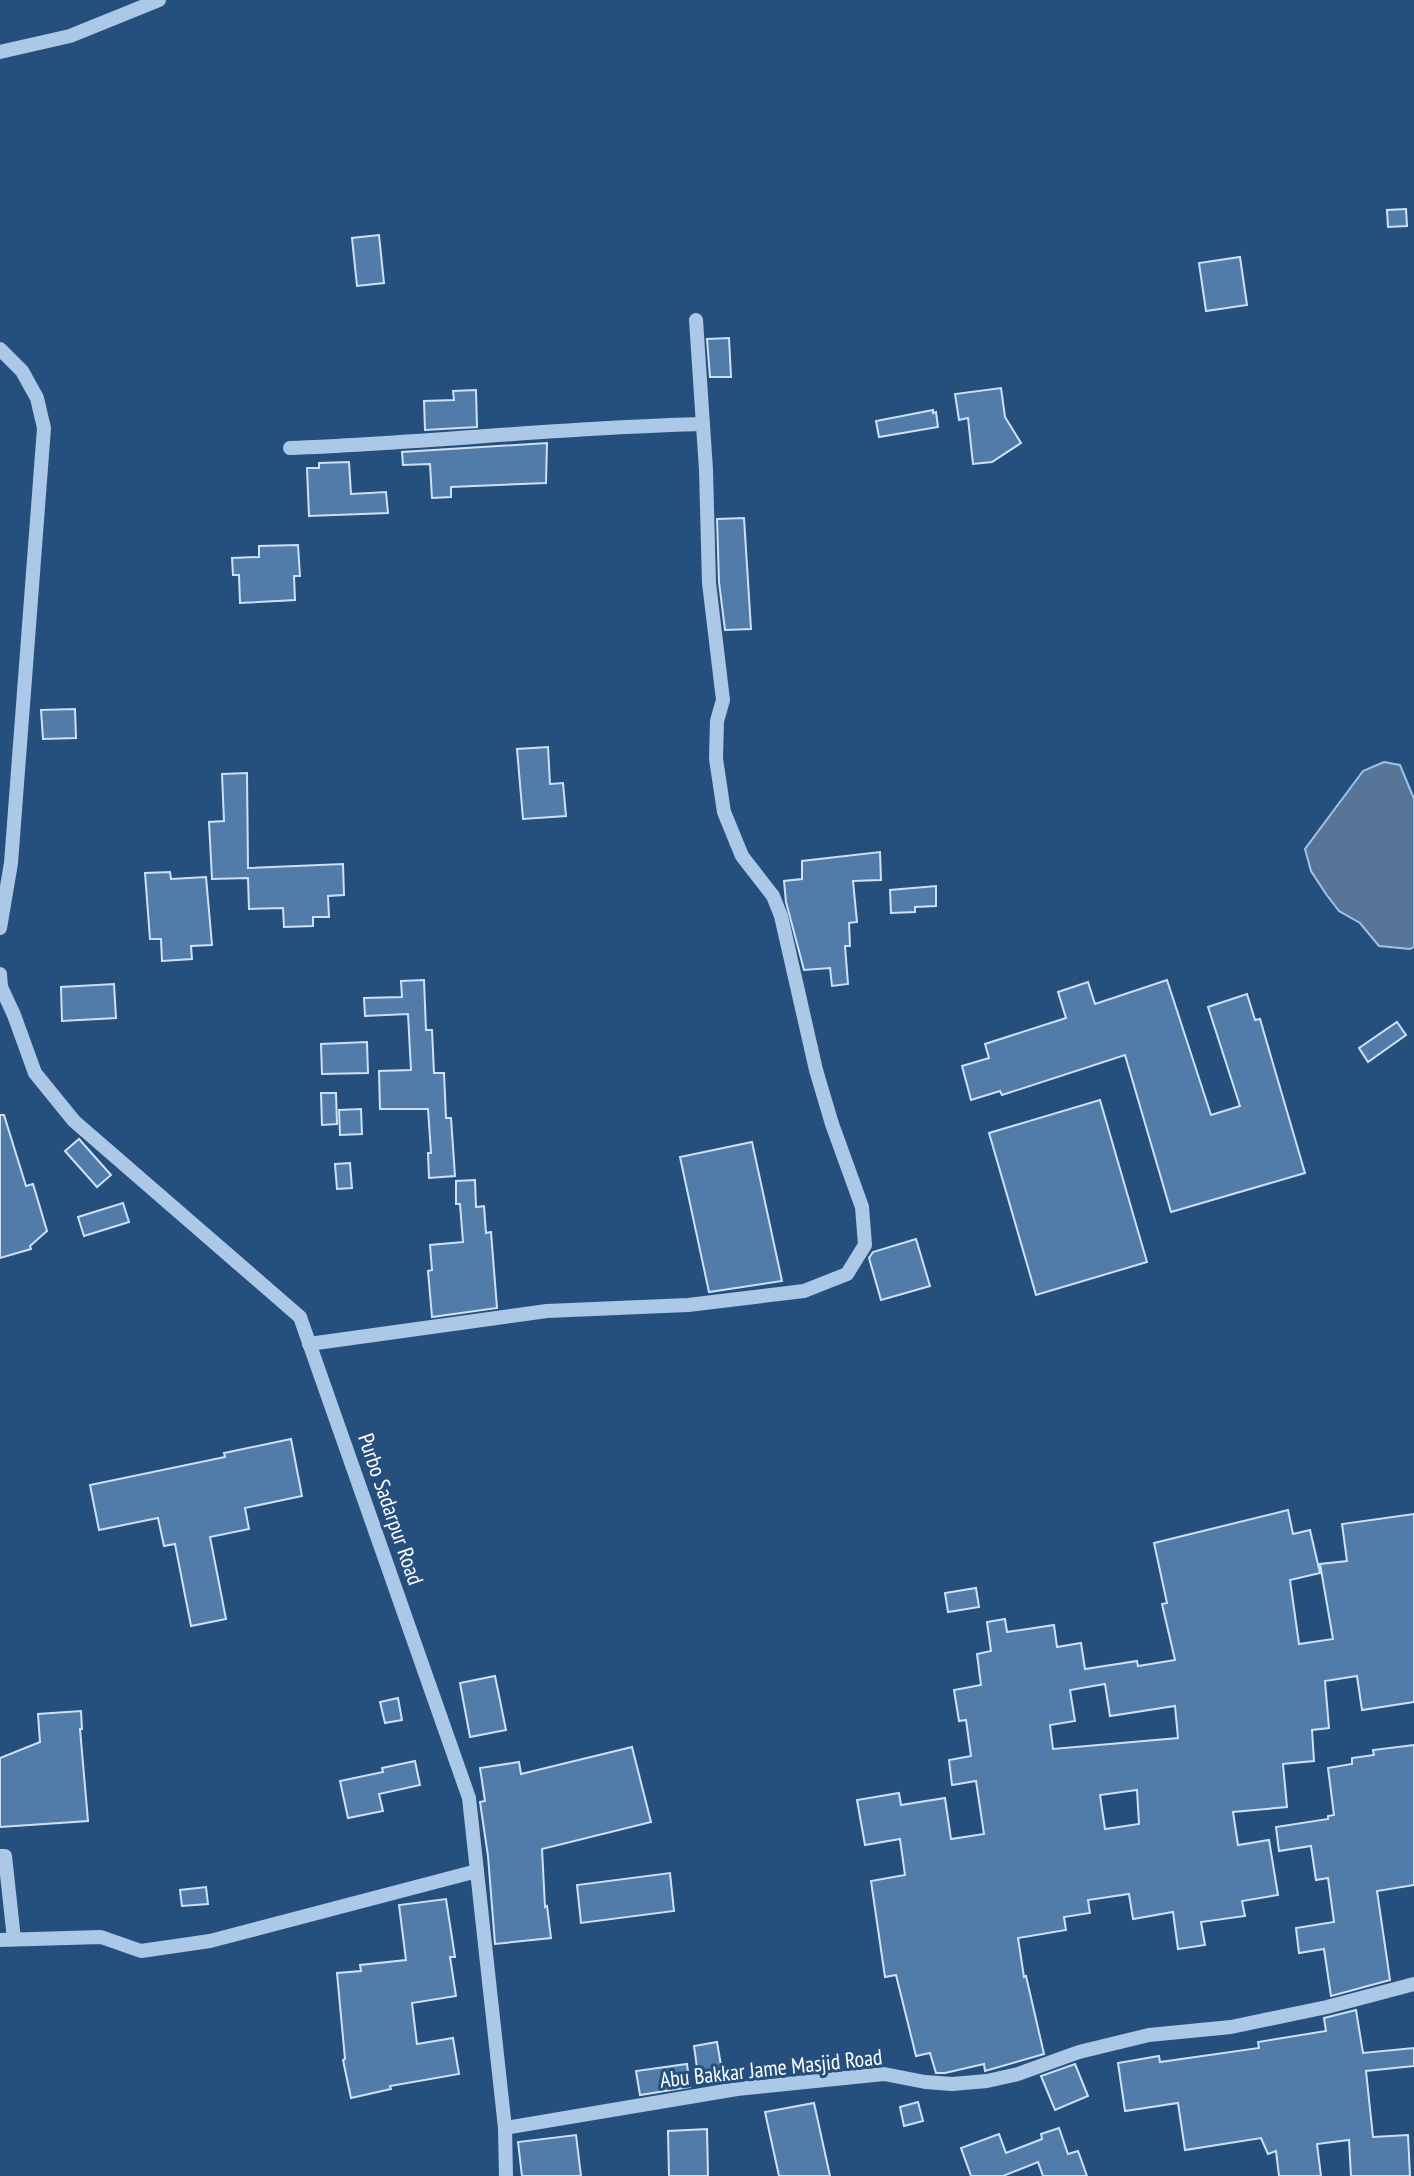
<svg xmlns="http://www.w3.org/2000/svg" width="1414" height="2176" font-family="'PT Sans Narrow',sans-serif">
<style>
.water{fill:#577597;stroke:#9fc3e6;stroke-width:2}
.building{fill:#517ca9;stroke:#cee1f4;stroke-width:2;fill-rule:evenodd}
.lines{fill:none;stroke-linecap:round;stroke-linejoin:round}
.minor{stroke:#abc8e6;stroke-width:14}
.labels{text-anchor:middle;stroke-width:6;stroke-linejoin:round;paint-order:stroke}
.street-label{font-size:22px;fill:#fff;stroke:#25507e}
</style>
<rect width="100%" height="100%" fill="#25507e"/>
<!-- water -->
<polygon class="water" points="1384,762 1400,765 1414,799 1414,947 1410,949 1379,946 1360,923 1339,911 1326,894 1311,871 1305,849 1363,771"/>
<!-- building -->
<g class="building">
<polygon points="1406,209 1407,226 1388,227 1387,210"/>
<polygon points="379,235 384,283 357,286 352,238"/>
<polygon points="1240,257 1247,305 1206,311 1199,263"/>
<polygon points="729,338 731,377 710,377 707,339"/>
<polygon points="1001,388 1005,417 1021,443 992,462 973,464 968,418 959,420 955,394"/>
<polygon points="476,390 477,427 425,430 424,401 454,400 453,391"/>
<polygon points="933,410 933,413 936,412 938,427 879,437 876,421"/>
<polygon points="547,443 546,483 451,487 451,497 432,498 430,464 403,465 402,452"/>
<polygon points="349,462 351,494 386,492 388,513 309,516 307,468 319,468 319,463"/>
<polygon points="744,518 751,629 725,630 719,582 717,519"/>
<polygon points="298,545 300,576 294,576 295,600 240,603 239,575 233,575 232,558 259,557 259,546"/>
<polygon points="75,709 76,738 43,739 41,710"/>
<polygon points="548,747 550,784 563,783 566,816 523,819 517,749"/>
<polygon points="247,773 248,868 343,864 344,895 328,896 329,917 313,917 313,926 284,927 283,908 249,909 248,878 212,879 209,822 224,821 222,774"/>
<polygon points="880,852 881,880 853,881 857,922 849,923 850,946 845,946 848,984 832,986 830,968 804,970 786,902 784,881 802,879 802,861"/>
<polygon points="170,872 171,879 206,877 212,945 191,946 192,959 162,961 161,939 150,939 145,873"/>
<polygon points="936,886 936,906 915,907 915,912 891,913 890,890"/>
<polygon points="424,980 426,1030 432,1030 434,1073 444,1073 446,1118 451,1118 455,1176 429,1178 428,1153 431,1153 428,1109 380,1109 379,1071 411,1070 408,1014 365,1016 364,998 402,997 401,981"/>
<polygon points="1167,980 1211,1115 1240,1106 1208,1007 1247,994 1255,1020 1260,1019 1305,1173 1171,1212 1125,1055 1002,1095 1000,1091 971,1100 962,1066 989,1058 985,1044 1066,1018 1058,992 1088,982 1095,1004"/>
<polygon points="114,984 116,1018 62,1021 61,987"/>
<polygon points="1397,1022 1406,1035 1368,1062 1359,1048"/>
<polygon points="367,1042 368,1073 322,1074 321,1044"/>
<polygon points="321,1093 336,1093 337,1124 322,1125"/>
<polygon points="1100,1100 1147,1262 1036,1295 989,1133"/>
<polygon points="361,1109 362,1134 340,1135 339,1110"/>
<polygon points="0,1115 4,1115 26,1186 33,1184 47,1231 30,1246 31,1249 0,1258"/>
<polygon points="79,1139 111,1175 97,1187 65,1151"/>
<polygon points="752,1142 782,1281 709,1292 680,1157"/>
<polygon points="350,1163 352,1188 337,1189 335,1164"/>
<polygon points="475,1180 476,1207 484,1206 486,1233 491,1232 497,1308 432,1317 428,1271 432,1270 430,1245 463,1242 460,1204 456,1204 456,1181"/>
<polygon points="123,1203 129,1222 84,1236 78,1217"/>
<polygon points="916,1239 930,1286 881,1300 869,1258 873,1252"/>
<polygon points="291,1439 302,1496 245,1508 249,1529 210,1537 226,1619 191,1626 175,1544 164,1546 158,1518 99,1530 90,1485 225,1457 224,1453"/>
<path d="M1288,1510L1293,1534L1310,1530L1320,1573L1290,1580L1299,1644L1333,1639L1320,1564L1347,1561L1342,1524L1414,1514V1702L1362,1710L1357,1676L1325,1681L1329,1728L1312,1730L1314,1761L1283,1764L1287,1807L1233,1812L1238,1845L1269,1840L1278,1895L1242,1901L1245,1916L1201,1922L1205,1945L1178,1949L1173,1912L1133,1919L1129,1894L1088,1900L1090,1913L1064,1917L1066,1930L1018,1938L1024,1977L1026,1976L1044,2054L985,2071L984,2064L945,2073H936L930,2053L916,2056L896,1975L885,1977L871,1881L905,1875L900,1839L865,1845L857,1800L899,1793L901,1805L945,1798L951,1839L984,1834L976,1781L952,1785L949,1760L971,1756L966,1720L959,1721L954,1690L981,1685L977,1654L991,1651L987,1622L1005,1619L1007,1632L1054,1625L1057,1647L1081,1643L1085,1669L1137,1661L1138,1666L1175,1660L1162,1604L1167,1603L1154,1543ZM1105,1684L1110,1716L1175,1706L1178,1738L1053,1749L1050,1725L1075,1721L1070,1690ZM1137,1790L1139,1824L1105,1829L1100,1795Z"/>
<polygon points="976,1588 979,1607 948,1612 945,1593"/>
<polygon points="495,1676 506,1730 470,1737 460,1683"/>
<polygon points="398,1698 402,1720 385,1723 380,1702"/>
<polygon points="81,1711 82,1729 80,1729 88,1821 0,1827 0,1758 40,1742 38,1714"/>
<polygon points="1414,1745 1414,1885 1377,1891 1390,1980 1331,1996 1324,1949 1299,1953 1296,1928 1334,1922 1328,1878 1316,1880 1311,1846 1279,1851 1276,1827 1328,1819 1328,1816 1334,1815 1328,1768 1352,1764 1352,1758 1374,1755 1373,1750"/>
<polygon points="632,1747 651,1822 542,1849 545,1907 547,1906 551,1938 495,1944 488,1856 480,1802 485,1801 480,1768 519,1762 521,1774"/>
<polygon points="415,1761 420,1785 379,1794 383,1811 348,1818 340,1781 383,1772 382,1768"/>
<polygon points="670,1873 674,1911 581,1923 577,1885"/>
<polygon points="206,1887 208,1904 182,1906 180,1890"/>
<polygon points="446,1899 455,1957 450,1957 456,1996 412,2003 417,2044 453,2038 459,2074 390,2086 391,2089 351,2098 343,2060 345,2059 337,1973 361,1971 360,1965 406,1960 399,1905"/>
<polygon points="1356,2010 1363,2053 1414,2048 1414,2066 1366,2071 1373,2137 1408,2135 1410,2176 1351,2176 1349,2140 1317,2144 1321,2176 1279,2176 1276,2151 1268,2154 1261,2138 1185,2150 1178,2103 1125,2111 1118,2063 1159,2056 1160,2062 1259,2048 1258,2042 1326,2031 1324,2018"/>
<polygon points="717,2042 722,2071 698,2075 694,2046"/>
<polygon points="687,2064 690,2087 640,2095 636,2071"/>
<polygon points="1075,2064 1088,2096 1055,2110 1041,2076"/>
<polygon points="918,2102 923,2121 904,2126 900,2107"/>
<polygon points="814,2103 830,2176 779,2176 765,2112"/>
<polygon points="1059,2128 1068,2154 1078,2151 1087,2176 1043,2176 1038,2162 1003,2176 971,2176 961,2148 999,2134 1006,2153 1042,2139 1041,2134"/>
<polygon points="707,2129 708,2176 669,2176 668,2131"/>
<polygon points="576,2135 581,2176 522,2176 518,2142"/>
</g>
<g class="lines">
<!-- minor -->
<g class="minor">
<polyline points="0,52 70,36 159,0"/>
<polyline points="0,349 22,371 37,398 44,428 11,863 0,928"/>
<path d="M290,448C428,443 565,427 703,424"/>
<polyline points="0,974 1,987 14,1015 35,1073 74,1121 300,1317 469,1798 505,2128 506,2176"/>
<polyline points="309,1344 547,1311 688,1305 804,1291 847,1274 865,1245 862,1207 832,1124 816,1070 781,916 773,896 742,856 724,812 716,759 717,721 723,700 709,583 706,470 696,320"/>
<polyline points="0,1856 5,1856 14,1939"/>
<polyline points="0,1940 101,1937 141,1951 210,1941 477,1871"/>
<polyline points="505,2128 737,2089 884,2074 925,2082 952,2084 987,2081 1018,2074 1079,2052 1149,2035 1231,2027 1327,2007 1414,1984"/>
</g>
</g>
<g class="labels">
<!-- street labels -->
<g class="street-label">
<text transform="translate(391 1509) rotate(71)" y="8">Purbo Sadarpur Road</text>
<text transform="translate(771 2068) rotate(-6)" y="8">Abu Bakkar Jame Masjid Road</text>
</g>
</g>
</svg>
